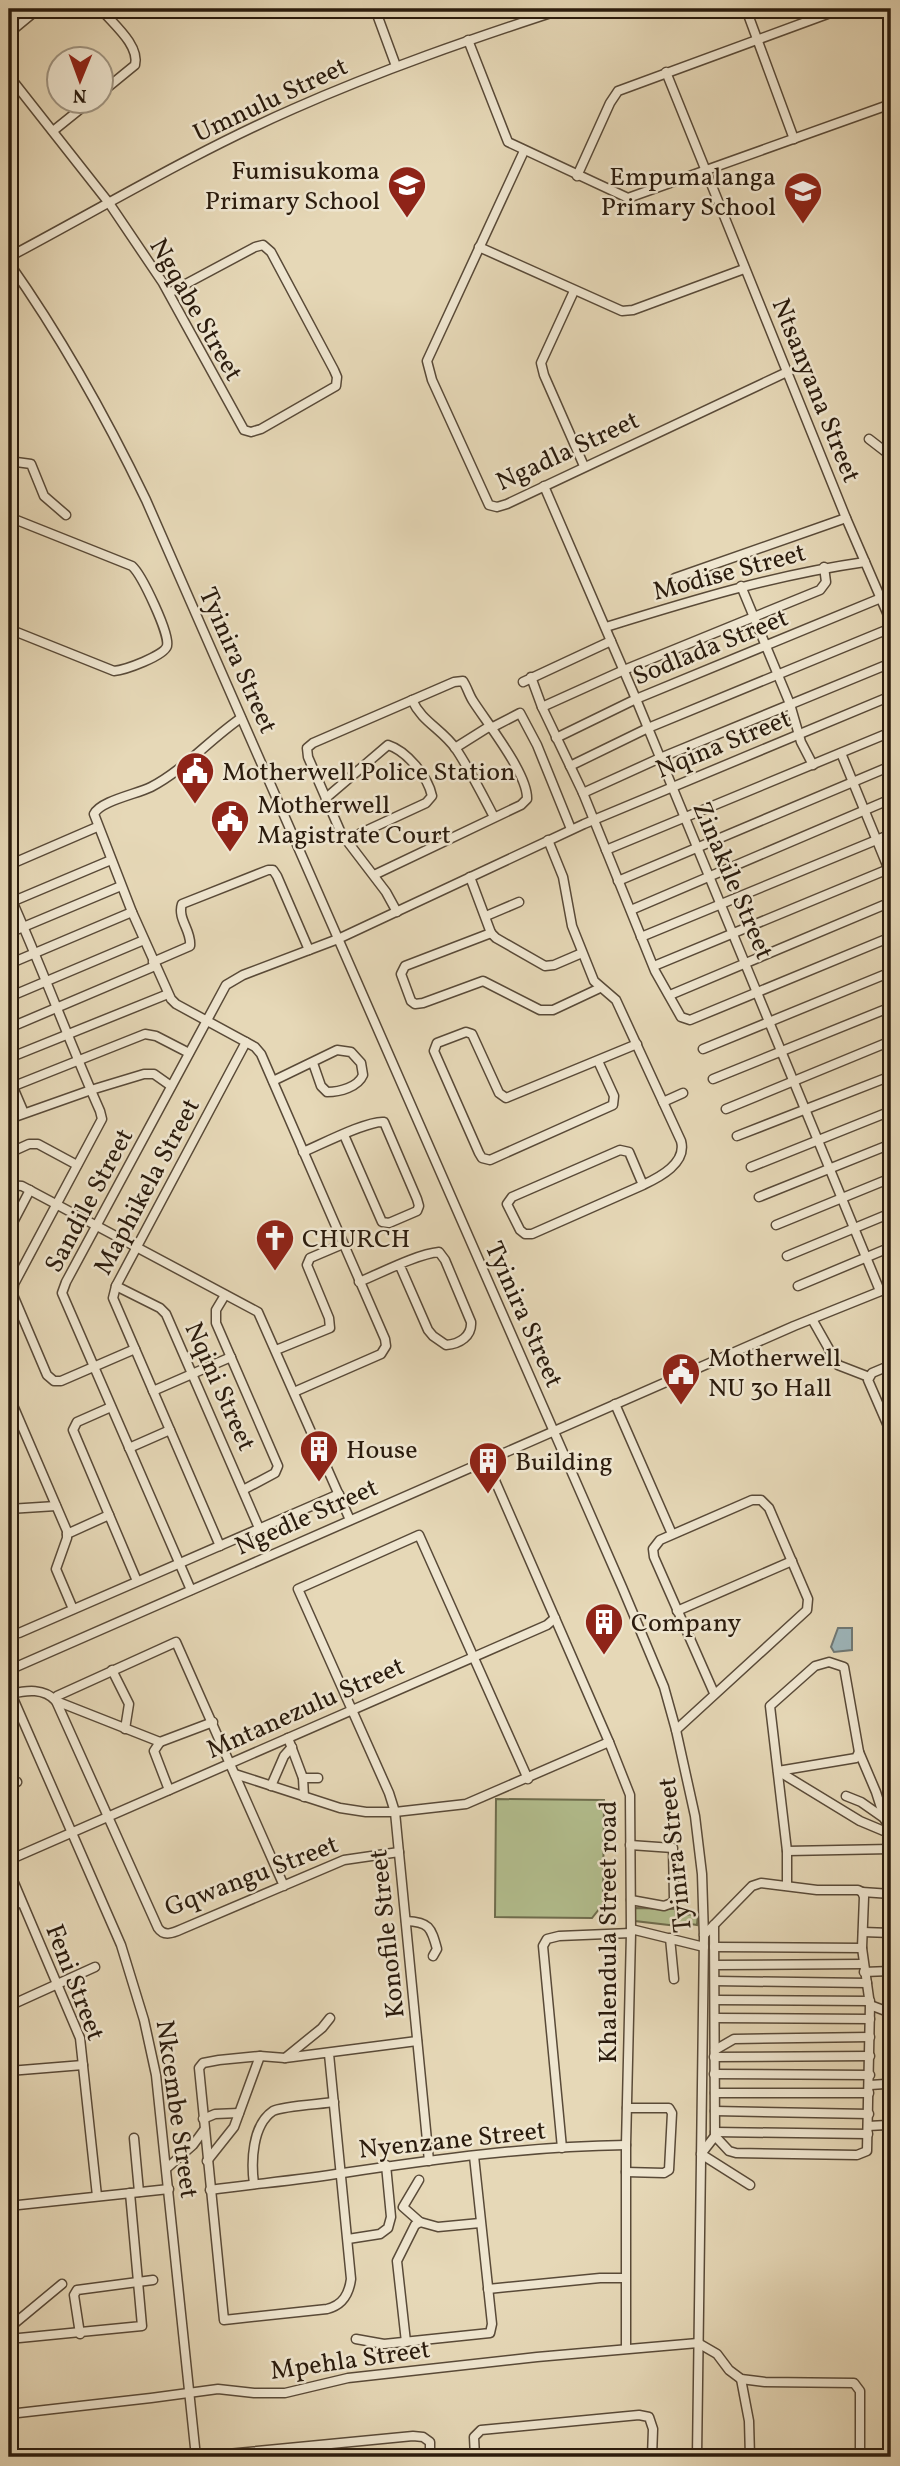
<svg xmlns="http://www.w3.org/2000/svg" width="900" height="2466" font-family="Vollkorn,serif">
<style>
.green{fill:#b3bf8f;stroke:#6e6d4e;stroke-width:2}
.water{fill:#9db6bb;stroke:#6f7875;stroke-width:2}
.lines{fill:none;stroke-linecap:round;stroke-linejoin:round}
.minor-casing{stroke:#594a38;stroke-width:11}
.minor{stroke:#efe6d0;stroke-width:8}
.labels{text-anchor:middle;stroke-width:5;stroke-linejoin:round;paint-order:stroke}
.street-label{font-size:26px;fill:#2a1b0d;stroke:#efe6d0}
.poi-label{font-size:26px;fill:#2a1b0d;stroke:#efe6d0;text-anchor:start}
</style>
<rect width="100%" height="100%" fill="#e6d8b7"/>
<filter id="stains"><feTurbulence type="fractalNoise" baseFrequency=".00286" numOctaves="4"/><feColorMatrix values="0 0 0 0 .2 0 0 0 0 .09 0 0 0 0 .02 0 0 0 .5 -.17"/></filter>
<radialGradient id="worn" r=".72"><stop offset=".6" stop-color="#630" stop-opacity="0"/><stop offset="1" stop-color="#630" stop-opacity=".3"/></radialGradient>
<!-- green -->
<g class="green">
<polygon points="496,1799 604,1800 603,1904 592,1918 495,1917"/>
<polygon points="635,1908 675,1909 676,1915 698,1914 697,1925 691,1924 686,1927 635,1921"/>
</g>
<!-- water -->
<polygon class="water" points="838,1628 852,1628 852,1650 834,1652 831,1647"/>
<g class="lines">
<!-- minor casing -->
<g class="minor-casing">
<g id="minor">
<path d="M101,9C112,23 140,45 135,65L102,92"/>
<polyline points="375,9 396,66"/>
<polyline points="746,9 794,139"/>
<polyline points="9,33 38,9"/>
<polyline points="468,40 508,142 628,198 891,104"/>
<polyline points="666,72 846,518 891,622"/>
<polyline points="9,76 109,203 163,283 244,430 251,432 261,429 336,386 337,377 334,370 271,252 263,245 255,247 169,293"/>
<polyline points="53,131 89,102"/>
<polyline points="524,151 427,361 432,380 489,505 497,507 507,504 787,372"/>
<polyline points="577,176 610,103 618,91 841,9"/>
<polyline points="479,247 622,311 633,310 744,269"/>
<path d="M9,257C103,207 195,152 293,109C381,70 471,39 563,9"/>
<path d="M9,263C62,338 106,417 146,500L622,1587L664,1687L676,1730L695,1816L702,1874L704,1937L697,2457"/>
<polyline points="574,291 541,363 544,375 584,466"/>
<polyline points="869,439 891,456"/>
<polyline points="9,461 31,464 44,496 66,515"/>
<polyline points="544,486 636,699 880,1291"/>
<path d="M9,517L132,566C142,575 170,634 167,646C164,656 125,670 114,671L9,629"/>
<polyline points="675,578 846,518"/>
<polyline points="741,586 790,704 801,742 813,765"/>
<path d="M606,627C693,600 774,575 865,562"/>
<polyline points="531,677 542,707 583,793 655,971 681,1017 690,1020 891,937"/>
<polyline points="523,682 611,641"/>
<path d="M412,700C422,722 442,729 456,749C470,770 482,794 494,817"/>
<polyline points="542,707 624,670 820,590 826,582 824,567"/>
<path d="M241,718C210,739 184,770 151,787C137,794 100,801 94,814L132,912L171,999L176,1004L255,1047L261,1054L385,1339L386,1346L381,1354L294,1392"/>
<polyline points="491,728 520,713 537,745 571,829"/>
<polyline points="556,738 636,699 881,598"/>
<polyline points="455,748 490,726"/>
<polyline points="841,753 891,875"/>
<polyline points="570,766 648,728 891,628"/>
<polyline points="583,793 660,758 891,663"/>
<path d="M326,798L388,745C407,751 428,777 432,796L426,803L346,840"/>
<path d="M548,840L563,877L572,926L594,981L616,1000L681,1141C687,1163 660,1177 643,1185L532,1234H525L520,1230L507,1204L512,1197L620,1150L629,1152L643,1185"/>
<polyline points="606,850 891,732"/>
<polyline points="9,865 97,827"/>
<path d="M374,875L521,805L527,799C528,774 487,723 473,701C469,695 467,687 463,681L454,682L313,743L307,748L308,757L341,833L386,892L397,912"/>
<polyline points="470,877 491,933"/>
<polyline points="618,881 891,766"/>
<path d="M9,894C41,965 68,1039 100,1111L102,1119L14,1284L13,1295L47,1375L54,1381H61L135,1349"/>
<polyline points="9,903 111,860"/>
<polyline points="631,910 891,799"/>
<polyline points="486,916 519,902"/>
<polyline points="9,933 121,886"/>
<polyline points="491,933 405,966 401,974 411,1001 415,1004 423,1003 483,981 540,1010 553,1010 600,988"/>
<polyline points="491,933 496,938 545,966 554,965 582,953"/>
<polyline points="641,937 891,834"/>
<path d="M153,962L190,946C192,931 177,919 182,904L268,870H273L277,876L309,950"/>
<polyline points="9,964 132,912"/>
<polyline points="654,966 891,868"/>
<polyline points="670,995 891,902"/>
<polyline points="9,997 144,940"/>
<polyline points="9,1028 155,966"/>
<polyline points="703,1049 891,972"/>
<polyline points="9,1058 168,994"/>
<polyline points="598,1061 614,1096 613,1105 490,1160 482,1158 479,1153 434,1051 437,1043 466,1032 472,1034 499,1093 506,1098 637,1044"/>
<polyline points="9,1078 24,1113"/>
<polyline points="713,1079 891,1007"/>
<path d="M273,1081L337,1050L351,1052L361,1063L363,1075C358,1087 340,1092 327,1092L321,1086L313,1063"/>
<polyline points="9,1088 145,1034 156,1036 189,1053"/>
<polyline points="663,1102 683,1093"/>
<polyline points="726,1109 891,1041"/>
<polyline points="9,1119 91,1090 144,1074 154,1074 171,1086"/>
<polyline points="737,1136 891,1076"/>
<path d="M303,1152C320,1145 368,1120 384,1122L417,1199L419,1206L417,1211L389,1223L382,1222L344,1135"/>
<polyline points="9,1153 29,1144 38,1144 77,1165"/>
<polyline points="751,1167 891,1111"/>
<polyline points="9,1185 22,1186 258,1312 350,1520"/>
<polyline points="759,1197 891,1144"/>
<polyline points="776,1225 891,1178"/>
<polyline points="9,1230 30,1190"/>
<polyline points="787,1256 891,1213"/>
<path d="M359,1282C381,1273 417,1254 439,1252L445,1260L471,1322C472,1336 460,1344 446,1345L433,1336L428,1330L400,1266"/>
<polyline points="116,1286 160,1308 166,1314 259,1528"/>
<polyline points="798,1286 891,1247"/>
<polyline points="225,1295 216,1310 216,1323 278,1466 275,1473 243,1490"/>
<polyline points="812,1319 838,1365 869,1377"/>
<polyline points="276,1350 330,1328 329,1318 307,1265 310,1258 343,1244"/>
<polyline points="891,1365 872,1373 868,1380 891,1433"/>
<polyline points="153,1391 231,1357"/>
<polyline points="9,1396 67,1531 67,1538 56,1569 73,1609"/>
<polyline points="615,1404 672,1534"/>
<polyline points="111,1407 77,1422 73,1430 137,1581"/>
<polyline points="129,1448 170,1430"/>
<polyline points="486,1460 609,1742 630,1795 631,1933 626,2145 626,2348"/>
<polyline points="9,1509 56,1506"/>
<polyline points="67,1534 109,1515"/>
<polyline points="220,1546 113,1298 116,1286 246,1042"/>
<polyline points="191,1590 62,1293 66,1282 226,985 243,975 338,939 584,824 891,696"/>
<polyline points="677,1611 792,1561"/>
<polyline points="19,1633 339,1494"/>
<polyline points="9,1670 794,1326 891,1287"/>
<polyline points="112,1670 129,1704 125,1729"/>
<polyline points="9,1689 121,1945 144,2020 156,2075 196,2457"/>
<path d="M11,1694C27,1690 44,1688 56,1701L160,1742L213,1722"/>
<polyline points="676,1730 807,1610 808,1599 769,1508 761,1500 752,1500 660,1540 653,1549 654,1557 714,1693"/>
<polyline points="288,1738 303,1778 304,1797"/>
<polyline points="160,1742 154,1751 169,1790"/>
<polyline points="859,1752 876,1792 885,1820"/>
<polyline points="778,1771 856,1758 859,1752 844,1667 829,1662 815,1666 770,1706 787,1851 787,1885"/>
<polyline points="778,1771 860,1821 891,1834"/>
<polyline points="235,1774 340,1808 366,1812 395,1812 466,1804 609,1742"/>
<polyline points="303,1778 318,1778"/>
<polyline points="9,1786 17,1782"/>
<polyline points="271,1786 284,1756 292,1747"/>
<polyline points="846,1796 861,1802 891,1823"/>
<polyline points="630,1845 673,1848 674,1899 672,1903 664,1906 631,1900"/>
<polyline points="787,1851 891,1849"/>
<polyline points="9,1860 547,1625 555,1618"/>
<polyline points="9,1871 80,2038 97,2196"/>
<path d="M284,1886L176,1642L57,1696L56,1701L158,1928C164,1937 173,1933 182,1929L344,1860L399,1852"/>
<polyline points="862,1892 891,1894"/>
<polyline points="9,1908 21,1902"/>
<path d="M406,1921C429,1922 431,1927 437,1949L433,1956"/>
<polyline points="714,1925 715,2136"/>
<polyline points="631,1929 704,1947"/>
<polyline points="863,1932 891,1933"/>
<polyline points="704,1935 752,1886 761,1883 817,1890 858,1890 862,1892 864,1897 862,1948 870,2005 867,2151 857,2155 736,2153 729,2151 715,2136 701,2154 750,2185"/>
<polyline points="670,1938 674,1979"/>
<polyline points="714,1947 862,1948"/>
<polyline points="715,1965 863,1964"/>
<polyline points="864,1972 890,1971 891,1968"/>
<polyline points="715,1981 867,1983"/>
<polyline points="715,2000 870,2001"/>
<polyline points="870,2005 891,2013"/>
<polyline points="9,2006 95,1967"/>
<polyline points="715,2018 870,2019"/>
<polyline points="715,2050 734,2039 870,2037"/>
<path d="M329,2054L351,2279C349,2294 343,2305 327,2309L224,2320L199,2068L203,2063L219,2060L260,2056L285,2058L417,2041"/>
<polyline points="714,2057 870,2056"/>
<polyline points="285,2058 322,2028 330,2018"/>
<polyline points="9,2071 83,2065"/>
<polyline points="714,2074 870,2075"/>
<polyline points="870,2085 885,2084 891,2089"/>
<polyline points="715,2093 869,2093"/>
<polyline points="715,2111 869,2114"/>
<polyline points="203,2119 215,2114 239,2113"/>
<polyline points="868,2126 887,2125 891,2117"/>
<polyline points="715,2132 868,2134"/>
<polyline points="134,2138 139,2192"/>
<polyline points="562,2148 543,1946 547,1939 559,1936 631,1933"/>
<polyline points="207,2161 234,2127 260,2056"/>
<polyline points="429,2161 395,1812 389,1793 298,1589 419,1535 528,1779"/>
<polyline points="167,2168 193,2145 204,2130"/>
<polyline points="626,2172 664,2173 669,2170 672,2113 669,2108 627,2108"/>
<polyline points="419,2180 403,2207 420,2222"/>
<path d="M254,2184C251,2162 252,2125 273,2111C282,2106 322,2104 334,2102"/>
<path d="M210,2190C254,2184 299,2180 343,2173C436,2159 532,2146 626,2145"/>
<polyline points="9,2206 169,2189"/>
<polyline points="348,2239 380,2234 388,2228 391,2217 386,2165"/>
<polyline points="488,2289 600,2278 625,2278"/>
<polyline points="9,2294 12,2294"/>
<polyline points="9,2328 62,2284"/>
<polyline points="80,2334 74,2295 77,2290 153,2280"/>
<polyline points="9,2339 142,2326 130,2193"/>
<polyline points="356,2339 384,2344 490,2333 492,2324 474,2156"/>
<polyline points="406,2342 397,2261 415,2225 420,2222 438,2227 480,2223"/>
<polyline points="741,2379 749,2421 750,2457"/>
<polyline points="9,2414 151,2398 218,2389 254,2393 285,2393 348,2378 537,2357 698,2343 717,2354 729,2370 741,2379 765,2382 854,2383 860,2391 860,2457"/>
<polyline points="196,2457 413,2436 423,2437 430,2442 430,2457"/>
<polyline points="475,2457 474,2437 481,2430 639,2415 649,2417 653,2429 652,2457"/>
</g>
</g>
<!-- minor -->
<use href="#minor" class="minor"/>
</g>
<!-- icons -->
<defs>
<g id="school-pin" transform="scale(2.0125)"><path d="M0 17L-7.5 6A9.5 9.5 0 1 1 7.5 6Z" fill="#8f2418" stroke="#efe6d0"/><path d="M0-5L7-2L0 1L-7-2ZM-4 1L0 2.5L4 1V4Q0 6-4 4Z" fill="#fff"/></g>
<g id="civic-pin" transform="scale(2.0125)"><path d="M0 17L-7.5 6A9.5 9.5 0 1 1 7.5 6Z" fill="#8f2418" stroke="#efe6d0"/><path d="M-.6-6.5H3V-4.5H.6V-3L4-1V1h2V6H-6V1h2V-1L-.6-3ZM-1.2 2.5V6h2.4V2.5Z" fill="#fff"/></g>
<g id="church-pin" transform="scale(2.0125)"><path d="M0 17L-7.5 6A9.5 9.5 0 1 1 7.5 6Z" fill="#8f2418" stroke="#efe6d0"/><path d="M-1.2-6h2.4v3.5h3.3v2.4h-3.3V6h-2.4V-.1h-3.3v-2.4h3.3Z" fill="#fff"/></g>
<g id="building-pin" transform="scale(2.0125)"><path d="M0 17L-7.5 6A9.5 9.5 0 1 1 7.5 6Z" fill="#8f2418" stroke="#efe6d0"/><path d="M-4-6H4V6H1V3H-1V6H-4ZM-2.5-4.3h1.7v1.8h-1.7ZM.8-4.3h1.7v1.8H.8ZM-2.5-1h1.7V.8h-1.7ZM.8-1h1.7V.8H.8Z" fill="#fff"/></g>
</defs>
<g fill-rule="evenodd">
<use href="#school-pin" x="407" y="185"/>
<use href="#school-pin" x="803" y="191"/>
<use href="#civic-pin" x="195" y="771"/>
<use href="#civic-pin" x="230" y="819"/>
<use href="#church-pin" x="275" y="1238"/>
<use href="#civic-pin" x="681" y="1372"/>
<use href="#building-pin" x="319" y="1449"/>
<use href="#building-pin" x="488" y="1461"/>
<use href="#building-pin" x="604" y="1622"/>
</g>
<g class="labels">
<!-- street labels -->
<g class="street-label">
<text transform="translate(270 99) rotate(-25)" y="9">Umnulu Street</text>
<text transform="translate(197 309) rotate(60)" y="9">Ngqabe Street</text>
<text transform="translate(817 390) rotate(68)" y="9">Ntsanyana Street</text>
<text transform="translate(567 450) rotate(-25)" y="9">Ngadla Street</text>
<text transform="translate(729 571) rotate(-15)" y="9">Modise Street</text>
<text transform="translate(710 646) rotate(-22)" y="9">Sodlada Street</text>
<text transform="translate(239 660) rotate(66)" y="9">Tyinira Street</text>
<text transform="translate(723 743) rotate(-22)" y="9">Nqina Street</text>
<text transform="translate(734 880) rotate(67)" y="9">Zinakile Street</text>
<text transform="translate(146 1186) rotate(-62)" y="9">Maphikela Street</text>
<text transform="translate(88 1200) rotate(-62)" y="9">Sandile Street</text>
<text transform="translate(525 1314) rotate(66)" y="9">Tyinira Street</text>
<text transform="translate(221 1386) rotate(66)" y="9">Nqini Street</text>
<text transform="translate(306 1516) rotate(-24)" y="9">Ngedle Street</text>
<text transform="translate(305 1707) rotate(-24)" y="9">Mntanezulu Street</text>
<text transform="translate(674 1855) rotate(-96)" y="9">Tyinira Street</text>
<text transform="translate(251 1875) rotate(-21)" y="9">Gqwangu Street</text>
<text transform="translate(607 1932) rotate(-90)" y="9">Khalendula Street road</text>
<text transform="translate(386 1934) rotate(-96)" y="9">Konofile Street</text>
<text transform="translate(76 1982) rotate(69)" y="9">Feni Street</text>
<text transform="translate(178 2109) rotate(82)" y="9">Nkcembe Street</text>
<text transform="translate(452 2139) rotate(-6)" y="9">Nyenzane Street</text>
<text transform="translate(350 2359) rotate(-8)" y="9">Mpehla Street</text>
</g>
<!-- poi labels -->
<g class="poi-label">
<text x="380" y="179" text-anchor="end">Fumisukoma<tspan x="380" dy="30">Primary School</tspan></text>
<text x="776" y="185" text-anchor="end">Empumalanga<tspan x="776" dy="30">Primary School</tspan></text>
<text x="222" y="780">Motherwell Police Station</text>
<text x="257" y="813">Motherwell<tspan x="257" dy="30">Magistrate Court</tspan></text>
<text x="302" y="1247">CHURCH</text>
<text x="708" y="1366">Motherwell<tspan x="708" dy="30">NU 30 Hall</tspan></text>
<text x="346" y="1458">House</text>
<text x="515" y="1470">Building</text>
<text x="631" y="1631">Company</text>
</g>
</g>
<!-- margin -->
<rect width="900" height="2466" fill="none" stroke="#e6d8b7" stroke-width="35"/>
<rect x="10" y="10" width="879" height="2445" fill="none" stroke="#2a1b0d" stroke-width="3.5"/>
<rect x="18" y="18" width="865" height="2431" fill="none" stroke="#2a1b0d" stroke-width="2"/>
<!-- north arrow -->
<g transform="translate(80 80) rotate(181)"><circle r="33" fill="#efe6d0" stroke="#a09582" stroke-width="2"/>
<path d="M0-5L12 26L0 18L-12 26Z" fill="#8f2418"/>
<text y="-10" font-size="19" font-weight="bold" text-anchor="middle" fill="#2a1b0d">N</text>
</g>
<rect width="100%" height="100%" filter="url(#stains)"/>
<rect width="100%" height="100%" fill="url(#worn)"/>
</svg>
